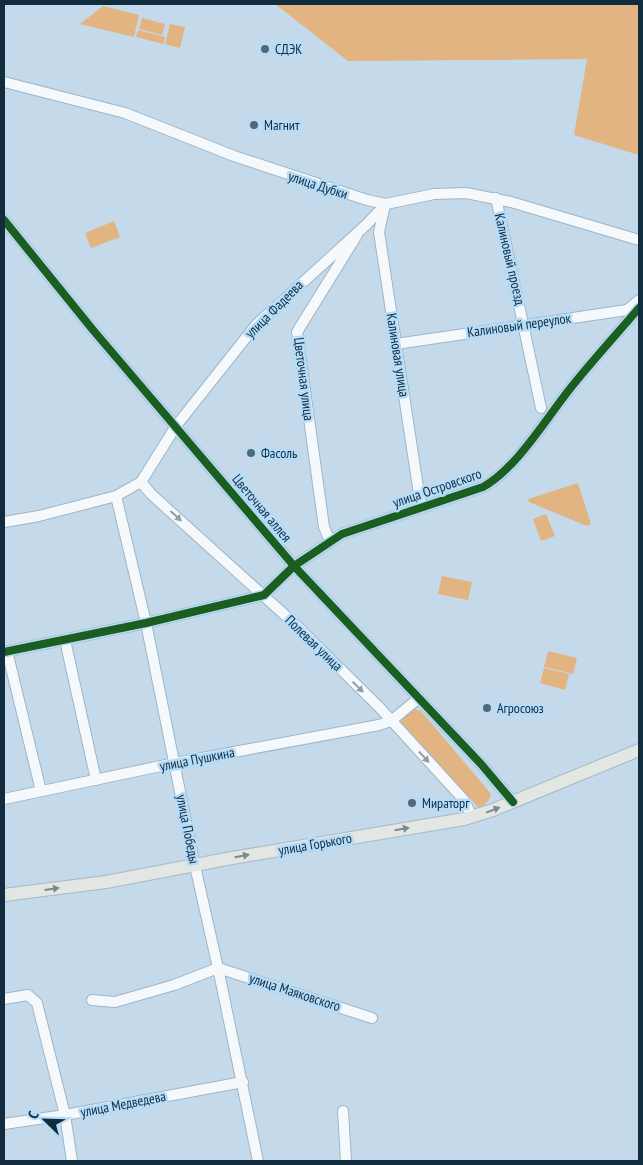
<svg xmlns="http://www.w3.org/2000/svg" width="643" height="1165" font-family="'PT Sans Narrow',sans-serif">
<style>
.green{fill:#e2b482}
.lines{fill:none;stroke-linecap:round;stroke-linejoin:round}
.minor-casing{stroke:#9fb5c5;stroke-width:12}
.major-casing{stroke:#a9b8c2;stroke-width:14}
.minor{stroke:#f6f9fc;stroke-width:10}
.major{stroke:#e2e7e3;stroke-width:12}
.cycleway-casing{stroke:#b5dcf8;stroke-width:11}
.cycleway{stroke:#1b5e20;stroke-width:8}
.oneway{fill:#8f9da7}
.oneway2{fill:#7a8a91}
.poi-dot{fill:#50697a;stroke:#b5dcf8;stroke-width:2}
.labels{text-anchor:middle;stroke-width:5;stroke-linejoin:round;paint-order:stroke}
.poi-label{font-size:14px;fill:#112c3f;stroke:#b5dcf8;text-anchor:start}
.street-label{font-size:14px;fill:#112c3f;stroke:#b5dcf8}
</style>
<rect width="100%" height="100%" fill="#c4d9e9"/>
<!-- green -->
<g class="green">
<polygon points="275,4 639,4 639,155 574,135 587,59 348,61"/>
<polygon points="103,6 139,15 134,37 80,24"/>
<polygon points="142,18 165,24 162,35 139,29"/>
<polygon points="170,24 185,27 180,48 165,44"/>
<polygon points="138,30 165,37 163,44 136,37"/>
<polygon points="114,221 120,237 91,248 85,233"/>
<polygon points="578,483 591,524 587,526 529,502 528,499"/>
<polygon points="546,514 555,536 541,541 533,519"/>
<polygon points="442,576 472,582 468,600 438,594"/>
<polygon points="548,651 577,658 573,674 544,667"/>
<polygon points="544,668 569,674 565,690 540,683"/>
<polygon points="415,709 421,711 491,794 489,800 482,807 477,806 404,728 401,720"/>
</g>
<g class="lines">
<!-- minor casing -->
<g class="minor-casing">
<g id="minor">
<polyline points="4,82 125,113 234,156 367,200 386,204 434,194 466,193 511,202 639,240"/>
<polyline points="496,198 541,408"/>
<polyline points="385,205 379,232 421,507"/>
<polyline points="4,220 93,330 294,566 481,764 513,802"/>
<polyline points="396,344 627,310 639,300"/>
<polyline points="141,482 151,494 297,626 380,708 464,800 472,817"/>
<polyline points="116,496 146,623 195,866 218,968 258,1161"/>
<polyline points="4,522 39,516 116,496 141,482 176,426 256,325 366,225 386,204"/>
<polyline points="330,541 324,527 297,332 357,235"/>
<polyline points="65,640 96,780"/>
<polyline points="7,651 41,791"/>
<path d="M4,652L146,623L264,595L294,566L342,534L483,487C515,470 546,419 569,390C592,361 616,335 639,308"/>
<polyline points="4,799 175,763 379,725 391,721 419,698"/>
<polyline points="4,999 28,995 37,1003 65,1115 72,1161"/>
<polyline points="92,1000 115,1002 174,985 218,968 372,1018"/>
<polyline points="343,1111 346,1161"/>
<polyline points="4,1124 65,1115 243,1082"/>
</g>
</g>
<!-- major casing -->
<g class="major-casing">
<polyline id="major" points="4,895 106,882 232,858 464,819 493,810 639,750"/>
</g>
<!-- minor -->
<use href="#minor" class="minor"/>
<!-- major -->
<use href="#major" class="major"/>
<!-- cycleway casing -->
<g class="cycleway-casing">
<g id="cycleway">
<polyline points="4,220 93,330 294,566 481,764 513,802"/>
<path d="M4,652L146,623L264,595L294,566L342,534L483,487C515,470 546,419 569,390C592,361 616,335 639,308"/>
</g>
</g>
<!-- cycleway -->
<use href="#cycleway" class="cycleway"/>
</g>
<!-- one-way arrows -->
<defs><path id="oneway-solid" d="M-6-.8H1V-3.2L6.5 0L1 3.2V.8H-6Z" transform="scale(1.25)"/></defs>
<g class="oneway">
<use href="#oneway-solid" transform="translate(176 516) rotate(42)"/>
<use href="#oneway-solid" transform="translate(358 687) rotate(45)"/>
<use href="#oneway-solid" transform="translate(424 757) rotate(47)"/>
</g>
<g class="oneway2">
<use href="#oneway-solid" transform="translate(493 810) rotate(-21)"/>
<use href="#oneway-solid" transform="translate(402 829) rotate(-10)"/>
<use href="#oneway-solid" transform="translate(242 856) rotate(-10)"/>
<use href="#oneway-solid" transform="translate(52 889) rotate(-8)"/>
</g>
<!-- markers -->
<g class="poi-dot">
<circle cx="265" cy="49" r="5"/>
<circle cx="254" cy="125" r="5"/>
<circle cx="251" cy="453" r="5"/>
<circle cx="487" cy="708" r="5"/>
<circle cx="412" cy="803" r="5"/>
</g>
<g class="labels">
<!-- poi labels -->
<g class="poi-label">
<text x="275" y="54">СДЭК</text>
<text x="264" y="130">Магнит</text>
<text x="261" y="458">Фасоль</text>
<text x="497" y="713">Агросоюз</text>
<text x="422" y="808">Мираторг</text>
</g>
<!-- street labels -->
<g class="street-label">
<text transform="translate(318 185) rotate(18)" y="5">улица Дубки</text>
<text transform="translate(510 259) rotate(77)" y="5">Калиновый проезд</text>
<text transform="translate(274 309) rotate(-45)" y="5">улица Фадеева</text>
<text transform="translate(519 325) rotate(-8)" y="5">Калиновый переулок</text>
<text transform="translate(398 355) rotate(81)" y="5">Калиновая улица</text>
<text transform="translate(304 379) rotate(83)" y="5">Цветочная улица</text>
<text transform="translate(437 488) rotate(-19)" y="5">улица Островского</text>
<text transform="translate(262 508) rotate(50)" y="5">Цветочная аллея</text>
<text transform="translate(314 643) rotate(44)" y="5">Полевая улица</text>
<text transform="translate(197 759) rotate(-11)" y="5">улица Пушкина</text>
<text transform="translate(188 829) rotate(79)" y="5">улица Победы</text>
<text transform="translate(315 844) rotate(-10)" y="5">улица Горького</text>
<text transform="translate(295 992) rotate(18)" y="5">улица Маяковского</text>
<text transform="translate(123 1104) rotate(-11)" y="5">улица Медведева</text>
</g>
</g>
<!-- border -->
<rect width="643" height="1165" fill="none" stroke="#112c3f" stroke-width="10"/>
<!-- north arrow -->
<g transform="translate(45 1120) rotate(293)" stroke="#b5dcf8" stroke-width="4" paint-order="stroke">
<path d="M0-4L9 19L0 12L-9 19Z" fill="#112c3f"/>
<text y="-8" font-size="14" font-weight="bold" text-anchor="middle" fill="#112c3f">С</text>
</g>
</svg>
